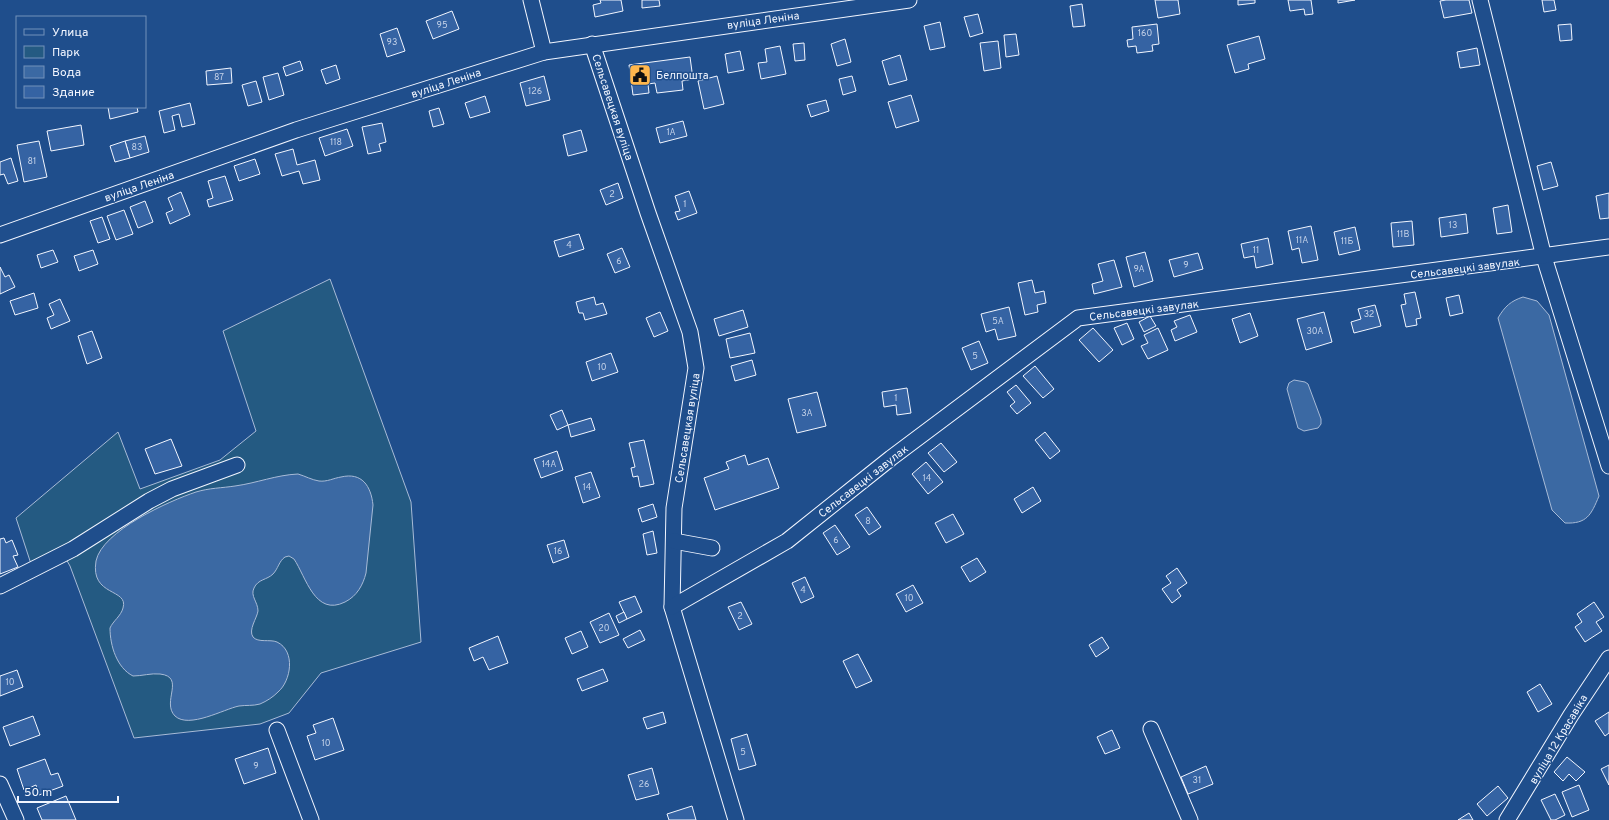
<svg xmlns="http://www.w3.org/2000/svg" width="1609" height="820" font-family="Overpass,sans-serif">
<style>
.green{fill:#245a82;stroke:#a8bbd7}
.water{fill:#3b69a3;stroke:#a8bbd7}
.building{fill:#3563a3;stroke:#f2f6ff}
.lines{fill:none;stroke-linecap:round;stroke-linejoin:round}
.minor-casing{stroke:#f2f6ff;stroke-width:17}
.minor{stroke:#1f4e8c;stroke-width:15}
.labels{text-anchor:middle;stroke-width:3;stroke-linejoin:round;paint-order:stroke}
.number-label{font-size:9px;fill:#c3d1e8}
.street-label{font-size:11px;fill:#f2f6ff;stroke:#1f4e8c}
.poi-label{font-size:11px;fill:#f2f6ff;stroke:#1f4e8c;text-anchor:start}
</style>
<rect width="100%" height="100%" fill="#1f4e8c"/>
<!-- green -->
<polygon class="green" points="330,279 411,502 421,642 321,673 289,713 260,724 134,738 70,566 62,552 32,567 16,518 118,432 140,489 220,460 256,431 223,331"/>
<!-- water -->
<g class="water">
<path d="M1523,297L1537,301L1549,315L1599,496C1591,515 1587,524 1565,523L1552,510L1498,318C1505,306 1511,301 1523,297Z"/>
<polygon points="1294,380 1305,382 1308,384 1321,419 1321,424 1318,428 1304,431 1298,428 1287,389 1289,383"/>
<path d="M298,474C305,476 312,480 319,481C327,482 334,478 341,477C362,472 371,486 373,505L366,573C363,585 357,596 345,602C315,617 306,577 294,559L289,556L285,557C279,561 278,569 273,574C267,580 258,579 254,588C250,596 258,602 258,611C257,618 248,630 253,637C258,643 270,639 277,642C296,651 291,681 278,692C273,697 267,701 260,704C253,706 246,705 239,706C224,709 189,729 175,716C161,702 186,677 160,674C151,673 142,676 133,676C117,668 110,646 110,628C113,621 121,616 123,608C129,588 90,597 96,561C102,531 169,501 196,492C209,488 222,488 235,486C257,483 276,475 298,474Z"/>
</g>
<!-- building -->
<g class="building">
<polygon points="600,0 621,0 623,11 595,17 593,5 601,3"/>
<polygon points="642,0 659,0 660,6 642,8"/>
<polygon points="1155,0 1178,0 1180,14 1158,18"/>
<polygon points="1238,0 1255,0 1255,3 1238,5"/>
<polygon points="1288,0 1311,0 1313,14 1305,15 1304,9 1290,11"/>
<polygon points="1338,0 1355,0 1338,3"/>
<polygon points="1446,0 1469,0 1472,13 1444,18 1440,1"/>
<polygon points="1542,0 1554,0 1556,10 1544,12"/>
<polygon points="1082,4 1085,26 1073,27 1070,6"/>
<polygon points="452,11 459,29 433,39 426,21"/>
<polygon points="978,14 983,33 970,37 964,17"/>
<polygon points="940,22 945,47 930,50 924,26"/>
<polygon points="1157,24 1159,44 1152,45 1153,51 1137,53 1136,46 1128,47 1127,40 1133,39 1132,27"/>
<polygon points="1571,24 1572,40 1560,41 1558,25"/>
<polygon points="397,28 405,51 387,57 380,34"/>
<polygon points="1016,34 1019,55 1006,57 1004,35"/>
<polygon points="1259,36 1265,59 1248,64 1249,69 1235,73 1227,45"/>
<polygon points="845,39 851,62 837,66 831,44"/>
<polygon points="998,41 1001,68 984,71 980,43"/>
<polygon points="804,43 805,60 795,61 793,44"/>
<polygon points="780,46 786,74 761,79 758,63 767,62 765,49"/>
<polygon points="1477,48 1480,65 1460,68 1457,52"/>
<polygon points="740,51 744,70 728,73 725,54"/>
<polygon points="900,55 907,80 889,85 882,61"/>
<polygon points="690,57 693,79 682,81 683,90 657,93 655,83 648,84 649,93 633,95 629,65"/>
<polygon points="300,61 303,70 286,76 283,67"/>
<polygon points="336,65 340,79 326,84 321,70"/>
<polygon points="231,68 232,83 207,85 206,71"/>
<polygon points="278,73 284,95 269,100 263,77"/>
<polygon points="544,76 550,100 526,106 520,83"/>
<polygon points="717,76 724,104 704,109 698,81"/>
<polygon points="852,76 856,91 843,95 839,79"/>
<polygon points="256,81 262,102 248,106 242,85"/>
<polygon points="911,95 919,121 896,128 888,102"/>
<polygon points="485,96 490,112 470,118 465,103"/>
<polygon points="826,100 829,111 811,117 807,105"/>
<polygon points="190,103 195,124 182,127 179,114 172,116 175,130 164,133 159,111"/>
<polygon points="108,107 137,107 138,112 110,119"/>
<polygon points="439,108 444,124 433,127 429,111"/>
<polygon points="683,121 687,136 660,143 656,128"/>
<polygon points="382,123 386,142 379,144 381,151 368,154 362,127"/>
<polygon points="81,125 84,145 51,151 47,131"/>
<polygon points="347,129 353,146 325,156 319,138"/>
<polygon points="581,130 587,151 568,156 563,135"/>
<polygon points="145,136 149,152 130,158 125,141"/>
<polygon points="39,141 47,177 24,182 17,145"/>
<polygon points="125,141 130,158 115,162 110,146"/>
<polygon points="293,149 297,165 315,160 320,180 303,184 299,171 282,176 275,154"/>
<polygon points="11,158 18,181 8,184 4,174 0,175 0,162"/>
<polygon points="255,159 260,174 239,181 234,166"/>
<polygon points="1551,162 1558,186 1543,190 1537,166"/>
<polygon points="225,176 233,200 209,207 207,200 213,198 208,181"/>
<polygon points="618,183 623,198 606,205 600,190"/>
<polygon points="689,191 697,213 678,220 675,212 680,211 675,196"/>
<polygon points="181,192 190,215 170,224 166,213 173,210 168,198"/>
<polygon points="1609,193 1609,218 1600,219 1596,196"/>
<polygon points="145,201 153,222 138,228 130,207"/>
<polygon points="1508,205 1512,232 1497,234 1493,208"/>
<polygon points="124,210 133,234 116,240 107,216"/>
<polygon points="1466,214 1468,233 1441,237 1439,218"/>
<polygon points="102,217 110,239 98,243 90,221"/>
<polygon points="1412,221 1414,245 1393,247 1391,223"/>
<polygon points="1311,226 1318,260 1302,263 1299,248 1292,250 1288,231"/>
<polygon points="1355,227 1360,250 1339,255 1334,232"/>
<polygon points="579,234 584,249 559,257 554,241"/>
<polygon points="1268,238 1273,264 1256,268 1254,256 1244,258 1241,244"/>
<polygon points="622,248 630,267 615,273 607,254"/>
<polygon points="53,250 58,262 41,268 37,255"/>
<polygon points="93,250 98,264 79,271 74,256"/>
<polygon points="1145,252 1153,281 1134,287 1126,257"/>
<polygon points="1198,253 1203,269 1174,277 1169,260"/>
<polygon points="1114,260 1122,287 1094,294 1092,284 1103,281 1098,264"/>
<polygon points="0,267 5,277 9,275 15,287 0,294"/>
<polygon points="1032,280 1035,293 1044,291 1046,303 1037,305 1038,312 1025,315 1018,283"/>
<polygon points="1415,292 1421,318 1416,319 1417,325 1406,327 1401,305 1406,304 1404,294"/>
<polygon points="34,293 38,308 15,315 10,301"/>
<polygon points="1459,295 1463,313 1450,316 1446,298"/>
<polygon points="594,297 596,305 603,303 607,314 585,320 583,313 579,313 576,302"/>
<polygon points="60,299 70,321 51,329 47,318 54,315 49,304"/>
<polygon points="1375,305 1381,326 1354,333 1351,322 1361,319 1358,309"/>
<polygon points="1009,307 1016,336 998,340 995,329 986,332 981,314"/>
<polygon points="743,310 748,327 719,336 714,319"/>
<polygon points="660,312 668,331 654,337 646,318"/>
<polygon points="1324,312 1332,342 1306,350 1297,319"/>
<polygon points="1250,313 1258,336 1240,343 1232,319"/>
<polygon points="1190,315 1197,332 1175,341 1171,330 1177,327 1174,321"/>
<polygon points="1150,316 1156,326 1144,332 1139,322"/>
<polygon points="1127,323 1134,339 1122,345 1114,328"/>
<polygon points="1093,328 1113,350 1099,362 1079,340"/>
<polygon points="1158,328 1168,350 1148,359 1141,346 1148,343 1144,335"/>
<polygon points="92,331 102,358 87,364 78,336"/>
<polygon points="750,333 755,353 730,358 726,339"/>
<polygon points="979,341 988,363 971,370 962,348"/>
<polygon points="611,353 618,372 592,381 586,362"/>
<polygon points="752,360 756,375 735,381 731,366"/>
<polygon points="1035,366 1054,389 1043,398 1023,376"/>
<polygon points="1016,385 1031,403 1017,414 1010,406 1015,402 1007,392"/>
<polygon points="907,388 911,413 897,415 896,405 884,407 882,392"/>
<polygon points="817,392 826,426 797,433 788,399"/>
<polygon points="562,410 568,425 557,430 550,415"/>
<polygon points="591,418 595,430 571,437 568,425"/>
<polygon points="1045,432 1060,451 1050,459 1035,440"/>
<polygon points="171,439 182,466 155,474 145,449"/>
<polygon points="644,440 654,484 640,487 638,476 633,477 631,468 635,467 629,443"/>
<polygon points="941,443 957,462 944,472 928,453"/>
<polygon points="557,451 563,470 541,478 534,459"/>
<polygon points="745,455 748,465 768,458 779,488 715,510 704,478 729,469 726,462"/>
<polygon points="926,462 943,482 928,494 912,474"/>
<polygon points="591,472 600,497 583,503 575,477"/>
<polygon points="1033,487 1041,501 1022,513 1014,499"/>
<polygon points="653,504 657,517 642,522 638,509"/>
<polygon points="867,507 881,527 869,535 855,515"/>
<polygon points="953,514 964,534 946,543 935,523"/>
<polygon points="835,525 850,547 837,555 823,533"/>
<polygon points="653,531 657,553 647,555 643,534"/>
<polygon points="4,538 6,543 12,540 18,555 13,556 18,567 0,574 0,539"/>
<polygon points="564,540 569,557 553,563 547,545"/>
<polygon points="977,558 986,572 970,582 961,567"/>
<polygon points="1177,568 1187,583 1177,590 1181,596 1172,603 1162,589 1171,583 1166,576"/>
<polygon points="805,577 814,597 801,603 792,583"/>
<polygon points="913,585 923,603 906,612 896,594"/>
<polygon points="635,596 642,612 627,619 619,602"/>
<polygon points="741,602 752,624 739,630 728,607"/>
<polygon points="1594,602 1604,617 1596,622 1602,631 1585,642 1575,627 1582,622 1577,614"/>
<polygon points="624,612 627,619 619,623 616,616"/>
<polygon points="609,613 619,635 600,643 590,622"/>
<polygon points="640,630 645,640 628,648 623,639"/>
<polygon points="581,631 588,647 572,654 565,638"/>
<polygon points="498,636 508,663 489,670 483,657 474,661 469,648"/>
<polygon points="1102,637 1109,648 1096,657 1089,645"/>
<polygon points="858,654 872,681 856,688 843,661"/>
<polygon points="603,669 608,681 582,691 577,679"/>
<polygon points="17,670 23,687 0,696 0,676"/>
<polygon points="1540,684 1552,704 1538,712 1527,692"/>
<polygon points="663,712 666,723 647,729 643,718"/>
<polygon points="1609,712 1609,733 1605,736 1595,721"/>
<polygon points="33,716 40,735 10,746 3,727"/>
<polygon points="333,718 344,750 315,760 307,736 316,733 313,725"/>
<polygon points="1112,730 1120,748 1105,754 1097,737"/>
<polygon points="747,734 756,765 739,770 731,739"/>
<polygon points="268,748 276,773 244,784 235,759"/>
<polygon points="1567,757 1585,772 1576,781 1569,774 1563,781 1554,772"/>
<polygon points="45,759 51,775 58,773 63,786 39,795 36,785 24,790 17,769"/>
<polygon points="1609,765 1609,785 1601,769"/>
<polygon points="1206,766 1213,784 1188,794 1181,777"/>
<polygon points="652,768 659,794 636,800 628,775"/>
<polygon points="1579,785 1589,810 1572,817 1562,792"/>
<polygon points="1498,786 1508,798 1487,816 1477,804"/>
<polygon points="1555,794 1565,815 1555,820 1551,820 1541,800"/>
<polygon points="66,796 76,820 42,820 37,808"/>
<polygon points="692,806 696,820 669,820 667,814"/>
<polygon points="1469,813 1473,820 1458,820"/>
</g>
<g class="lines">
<!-- minor casing -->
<g class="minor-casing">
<g id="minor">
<polyline points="531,0 544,52"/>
<polyline points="1480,0 1544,257 1609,466"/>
<polyline points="592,44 648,213 690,332 696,368 674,508 672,607 736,820"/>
<polyline points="0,235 296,130 544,52 909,0"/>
<polyline points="674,541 712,548"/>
<polyline points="0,586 73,549 149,501 172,489 237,465"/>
<polyline points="672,607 787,541 891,458 1078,318 1609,247"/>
<polyline points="1151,729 1190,820"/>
<polyline points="277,730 311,820"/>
<polyline points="0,784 16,820"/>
<polyline points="1507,820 1571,715 1609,658"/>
</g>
</g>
<!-- minor -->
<use href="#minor" class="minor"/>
</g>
<!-- icons -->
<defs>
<g id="civic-square" transform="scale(1.15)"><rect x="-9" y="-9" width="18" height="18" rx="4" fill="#ffb74d" stroke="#1f4e8c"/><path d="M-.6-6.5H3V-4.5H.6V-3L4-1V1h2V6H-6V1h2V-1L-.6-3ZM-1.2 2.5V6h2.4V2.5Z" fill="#111"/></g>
</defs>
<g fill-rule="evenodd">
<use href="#civic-square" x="640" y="75"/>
</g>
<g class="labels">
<!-- number labels -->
<g class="number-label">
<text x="442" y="28">95</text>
<text x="1145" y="36">160</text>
<text x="392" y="45">93</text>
<text x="219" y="80">87</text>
<text x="535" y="94">126</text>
<text x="671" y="135">1А</text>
<text x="336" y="145">118</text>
<text x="137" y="150">83</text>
<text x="32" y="164">81</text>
<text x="612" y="197">2</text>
<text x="685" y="207">1</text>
<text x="1453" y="228">13</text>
<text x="1403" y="237">11В</text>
<text x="1302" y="243">11А</text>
<text x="1347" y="244">11Б</text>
<text x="569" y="248">4</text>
<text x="1256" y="253">11</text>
<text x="619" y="264">6</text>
<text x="1186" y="268">9</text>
<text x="1139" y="272">9А</text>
<text x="1369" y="317">32</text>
<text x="998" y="324">5А</text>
<text x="1315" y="334">30А</text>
<text x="975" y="359">5</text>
<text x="602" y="370">10</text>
<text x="896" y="401">1</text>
<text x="807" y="416">3А</text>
<text x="549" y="467">14А</text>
<text x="927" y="481">14</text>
<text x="587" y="490">14</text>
<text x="868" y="524">8</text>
<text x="836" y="543">6</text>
<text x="558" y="554">16</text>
<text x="803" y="593">4</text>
<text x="909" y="601">10</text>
<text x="740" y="619">2</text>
<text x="604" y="631">20</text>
<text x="10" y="685">10</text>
<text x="326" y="746">10</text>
<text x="743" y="755">5</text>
<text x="256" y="769">9</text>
<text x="1197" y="783">31</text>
<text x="644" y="787">26</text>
</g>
<!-- street labels -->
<g class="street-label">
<text transform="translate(763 20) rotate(-8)" y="4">вуліца Леніна</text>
<text transform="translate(446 83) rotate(-18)" y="4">вуліца Леніна</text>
<text transform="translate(613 107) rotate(72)" y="4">Сельсавецкая вуліца</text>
<text transform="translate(139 186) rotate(-19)" y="4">вуліца Леніна</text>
<text transform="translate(1465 268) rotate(-7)" y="4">Сельсавецкі завулак</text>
<text transform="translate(1144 310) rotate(-7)" y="4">Сельсавецкі завулак</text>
<text transform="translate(687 428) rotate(-81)" y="4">Сельсавецкая вуліца</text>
<text transform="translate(863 481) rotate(-38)" y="4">Сельсавецкі завулак</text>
<text transform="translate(1558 739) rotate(-59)" y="4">вуліца 12 Красавіка</text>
</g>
<!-- poi labels -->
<g class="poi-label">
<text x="656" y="79">Белпошта</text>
</g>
</g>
<!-- legend -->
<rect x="16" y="16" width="130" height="92" fill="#1f4e8c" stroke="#7391ba"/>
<rect x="24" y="29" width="20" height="6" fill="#1f4e8c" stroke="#7391ba"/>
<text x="52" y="36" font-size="12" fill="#f2f6ff">Улица</text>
<rect x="24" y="46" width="20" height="12" fill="#245a82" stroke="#7391ba"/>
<text x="52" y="56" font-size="12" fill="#f2f6ff">Парк</text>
<rect x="24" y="66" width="20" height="12" fill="#3b69a3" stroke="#7391ba"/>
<text x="52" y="76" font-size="12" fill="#f2f6ff">Вода</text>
<rect x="24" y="86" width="20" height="12" fill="#3563a3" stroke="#7391ba"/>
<text x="52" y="96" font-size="12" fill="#f2f6ff">Здание</text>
<!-- scale -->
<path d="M18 796v6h100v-6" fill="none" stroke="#f2f6ff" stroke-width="2"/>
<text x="24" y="796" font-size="12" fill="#f2f6ff" stroke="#1f4e8c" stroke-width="3" paint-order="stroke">50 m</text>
</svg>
